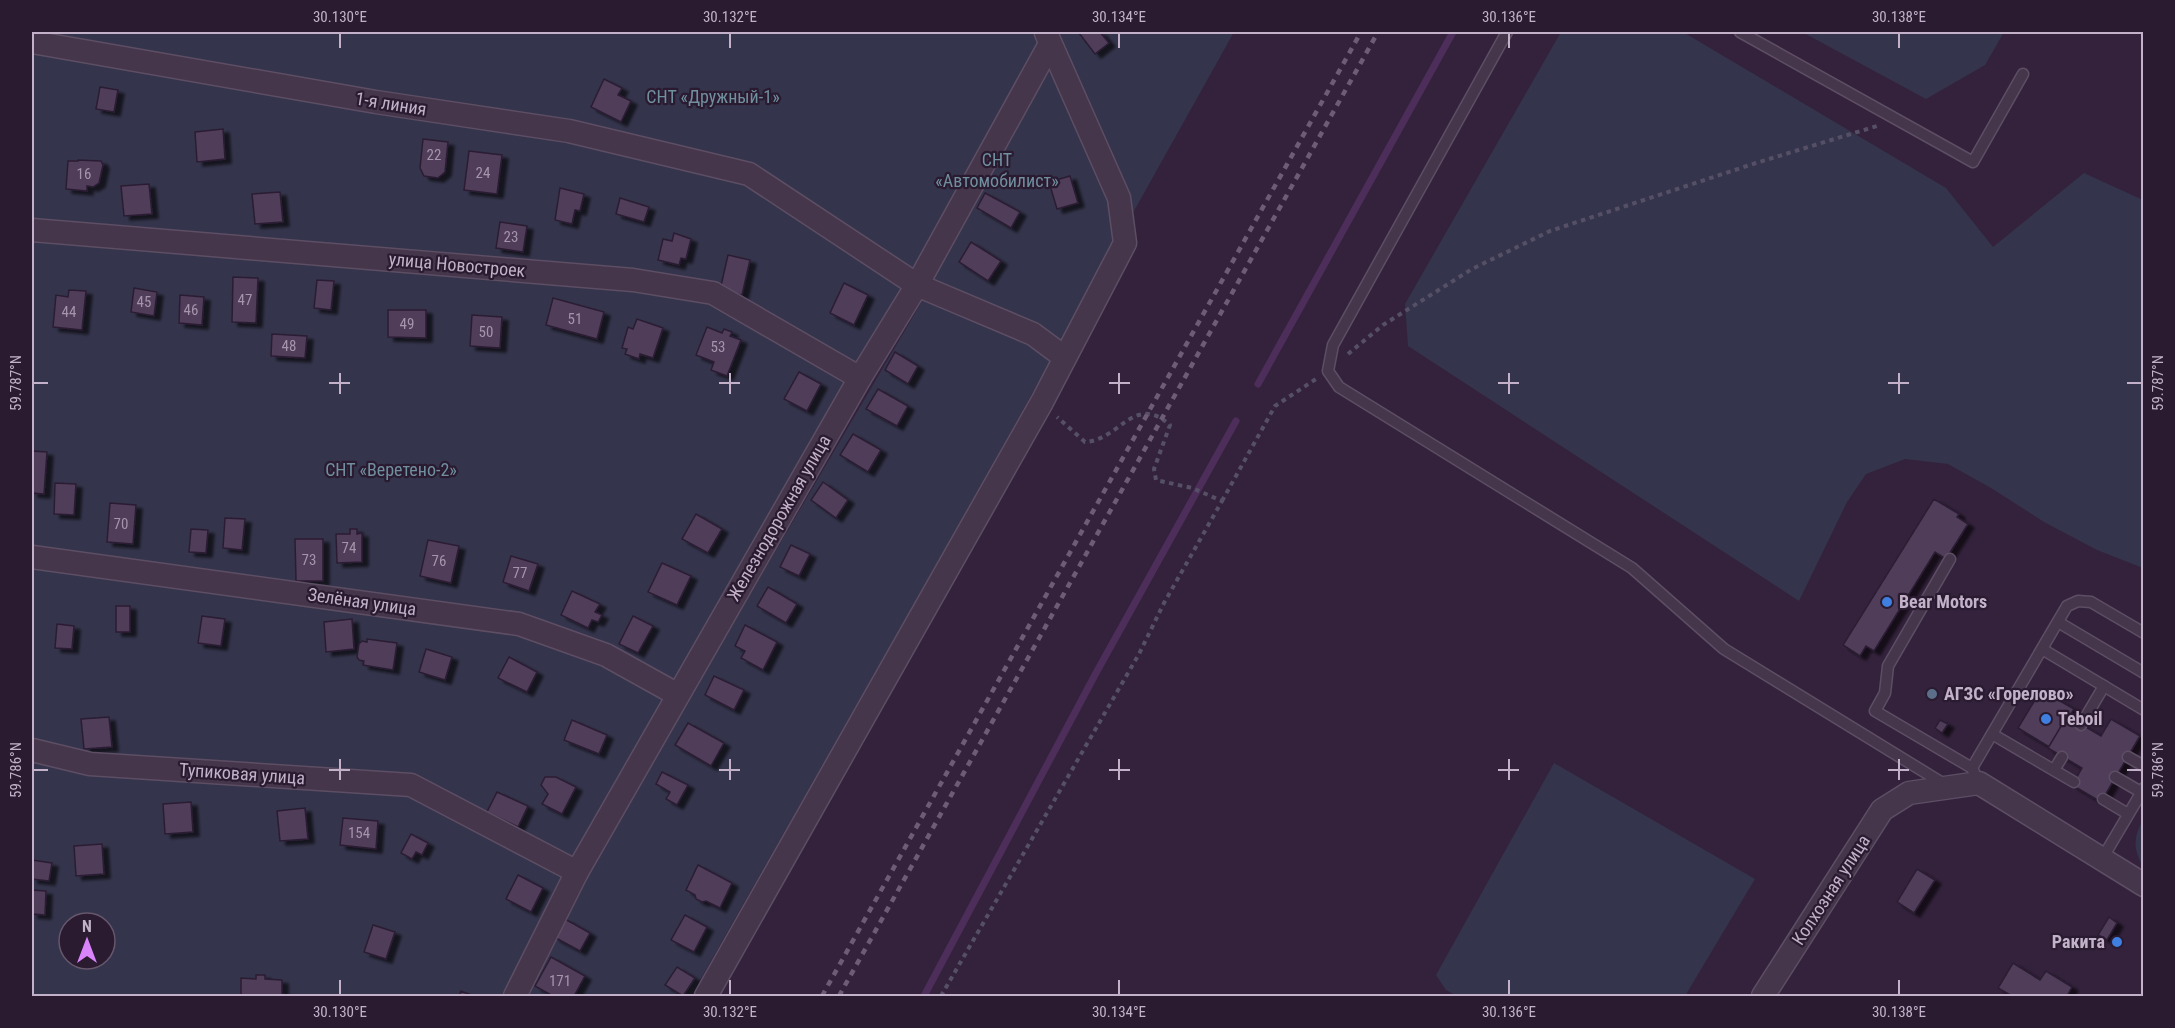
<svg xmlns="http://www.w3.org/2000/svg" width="2175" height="1028" font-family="'Roboto Condensed',sans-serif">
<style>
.green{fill:#34344c;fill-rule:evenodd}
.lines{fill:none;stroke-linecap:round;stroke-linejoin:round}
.stream{stroke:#4d2e5b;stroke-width:7}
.building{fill:#503c5a;stroke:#2c1d33;stroke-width:1.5;filter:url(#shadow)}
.service-casing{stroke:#5d4e64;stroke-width:13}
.minor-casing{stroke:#5d4e64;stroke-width:25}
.path{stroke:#565067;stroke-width:4;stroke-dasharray:4.5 4.5;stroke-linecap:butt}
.service{stroke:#45364c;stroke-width:10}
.minor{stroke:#45364c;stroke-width:22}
.rail{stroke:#6e5c77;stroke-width:4.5;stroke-dasharray:6 6;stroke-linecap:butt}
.ticks{fill:none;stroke:#c2b1c8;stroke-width:2}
.shop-dot{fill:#3f7fe0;stroke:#2a1b31;stroke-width:2}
.service-dot{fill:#5c6f8a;stroke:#2a1b31;stroke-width:2}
.labels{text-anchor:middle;stroke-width:4.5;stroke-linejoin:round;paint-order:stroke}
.number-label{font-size:15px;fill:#a694ac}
.park-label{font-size:18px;fill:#708f9f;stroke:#2a1b31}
.street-label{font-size:18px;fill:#c2b1c8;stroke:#2a1b31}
.poi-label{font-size:18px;font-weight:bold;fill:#c2b1c8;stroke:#2a1b31;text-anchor:start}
.neatline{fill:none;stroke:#c2b1c8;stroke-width:2}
.ticks-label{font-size:15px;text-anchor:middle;fill:#c2b1c8}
</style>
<defs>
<filter id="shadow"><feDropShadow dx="6" dy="4" stdDeviation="1.5" flood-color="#0009"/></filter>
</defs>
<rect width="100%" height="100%" fill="#34223c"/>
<!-- green -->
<g class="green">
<path d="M32,32H1234L953,535L691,996H521L574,895L921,303L918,286L515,996H32ZM69,923H105V959H69Z"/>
<polygon points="1561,32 1683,32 1946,188 1993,247 2084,173 2143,200 2143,568 2097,550 2044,522 1991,488 1948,464 1905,459 1866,474 1847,502 1799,601 1408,346 1405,304"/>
<polygon points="1802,32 2004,32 1985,65 1926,99"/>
<polygon points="1554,763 1755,879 1685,996 1457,996 1446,990 1436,975"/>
<path d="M2143,820V866C2133,850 2133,837 2143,820Z"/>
</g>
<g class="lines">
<!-- stream -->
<g class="stream">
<polyline points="1258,384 1453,32"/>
<polyline points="924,996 1096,673 1236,421"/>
</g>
</g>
<!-- building -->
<g class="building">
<polygon points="1081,32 1100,32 1109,43 1095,54 1079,33"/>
<polygon points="604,79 622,88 618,95 631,101 621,122 591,107"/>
<polygon points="100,87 118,90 114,112 96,109"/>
<polygon points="223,129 225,159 197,162 195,132"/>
<polygon points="423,139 448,142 445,172 438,178 424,176 420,168"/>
<polygon points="469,151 502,155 497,194 464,190"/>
<polygon points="78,160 101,161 103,165 99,183 93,187 87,186 87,191 66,189 68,161 78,161"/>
<polygon points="1070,176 1078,203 1057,209 1049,182"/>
<polygon points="149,184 152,214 124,216 121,186"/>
<polygon points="560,188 584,194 580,211 575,210 572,224 555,220"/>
<polygon points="280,192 283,222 255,224 252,194"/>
<polygon points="985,193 1020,212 1011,228 977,208"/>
<polygon points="620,198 649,207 644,222 616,214"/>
<polygon points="500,222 527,226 523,252 496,248"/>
<polygon points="674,233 691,239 686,259 681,258 679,265 658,260 663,239 672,241"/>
<polygon points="971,242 1001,261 988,281 959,262"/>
<polygon points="728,255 750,260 742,295 720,290"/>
<polygon points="233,277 258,278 256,323 232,322"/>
<polygon points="317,280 334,281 331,310 314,308"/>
<polygon points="844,283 868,295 854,325 830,313"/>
<polygon points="134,288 157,292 154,316 131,312"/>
<polygon points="69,290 86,291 82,330 53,327 56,295 68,297"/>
<polygon points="180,295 204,297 202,325 179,323"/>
<polygon points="553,298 604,312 597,339 546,325"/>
<polygon points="388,310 426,310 426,338 388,337"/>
<polygon points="472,315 502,317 500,348 470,346"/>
<polygon points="637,319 663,328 653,358 640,354 639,359 625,354 627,349 622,348 628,327 633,329"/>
<polygon points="707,327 722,333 724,329 732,332 730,336 741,340 727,376 711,370 714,362 696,355"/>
<polygon points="272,334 307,336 305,358 271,356"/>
<polygon points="895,352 918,366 908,384 885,370"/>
<polygon points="799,372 821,384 807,411 784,399"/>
<polygon points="878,389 908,406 897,426 866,409"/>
<polygon points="853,434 881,450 868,472 840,455"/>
<polygon points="32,451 47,452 44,494 32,493"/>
<polygon points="823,482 848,500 836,518 811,500"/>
<polygon points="55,483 76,484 74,515 54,514"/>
<polygon points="1934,499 1959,514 1957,517 1968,524 1946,559 1935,552 1874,651 1866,646 1860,656 1843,645"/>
<polygon points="110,503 136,505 133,544 107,542"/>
<polygon points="696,514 722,529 708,553 682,539"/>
<polygon points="225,518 245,519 242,550 223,548"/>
<polygon points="191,529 208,530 206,553 189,552"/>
<polygon points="350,529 357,529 357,534 362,533 362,562 337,563 336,534 350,534"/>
<polygon points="295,539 323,539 323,581 296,581"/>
<polygon points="428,540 459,546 451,583 420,576"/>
<polygon points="791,545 810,554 799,576 780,567"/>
<polygon points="511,556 538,564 529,591 503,582"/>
<polygon points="662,563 691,576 677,605 648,592"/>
<polygon points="768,587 797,604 786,623 757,606"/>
<polygon points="572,591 600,604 595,612 602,615 598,622 592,620 588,628 561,615"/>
<rect x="116" y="606" width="14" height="26"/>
<polygon points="202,616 225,619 221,646 198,643"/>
<polygon points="633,616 653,626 638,653 619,644"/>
<polygon points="352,619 354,649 326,652 324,622"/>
<polygon points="57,624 74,626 72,649 55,648"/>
<polygon points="745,625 777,642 763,670 741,658 745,651 735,646"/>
<polygon points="367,639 397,643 393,670 363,665 364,661 359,660 357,657 359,644 362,641 367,642"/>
<polygon points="426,649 452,657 445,680 419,672"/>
<polygon points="509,657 537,672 527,692 498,678"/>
<polygon points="714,676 744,690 734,710 705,695"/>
<polygon points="2041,690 2074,709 2051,748 2018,728"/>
<polygon points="2067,716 2101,736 2111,719 2140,736 2101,802 2072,785 2082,768 2048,748"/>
<polygon points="109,717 112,747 84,749 81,719"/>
<polygon points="572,720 607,735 599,754 564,740"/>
<polygon points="1940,720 1948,724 1942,733 1935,728"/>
<polygon points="688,723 724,743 711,766 675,745"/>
<polygon points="662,772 688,785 677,805 666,799 670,792 656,784"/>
<polygon points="545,777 556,777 576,787 562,814 542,804 548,794 541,785"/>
<polygon points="497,792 528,806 518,827 487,812"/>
<polygon points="191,802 193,832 165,834 163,804"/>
<polygon points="305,808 308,839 280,841 277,811"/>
<polygon points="343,818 378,821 376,849 340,845"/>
<polygon points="411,834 428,843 422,855 416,852 412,859 401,853"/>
<polygon points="102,844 104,874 76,876 74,846"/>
<polygon points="32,860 52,863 49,881 32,879"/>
<polygon points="698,865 732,883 720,908 706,901 702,902 696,899 695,895 686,890"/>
<polygon points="1917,869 1935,880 1914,913 1897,902"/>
<polygon points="518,875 543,888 531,912 506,899"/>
<polygon points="32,890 46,891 45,915 32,914"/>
<polygon points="685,915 707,927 694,952 671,940"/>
<polygon points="2109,917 2117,923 2107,940 2098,935"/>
<polygon points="565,919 590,933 580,951 554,937"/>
<polygon points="373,925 395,932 386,959 364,952"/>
<polygon points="551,957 585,976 574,996 553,996 535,986"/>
<polygon points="2013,963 2040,980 2046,971 2072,987 2067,996 2012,996 1998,988"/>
<polygon points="677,967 695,978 683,996 665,985"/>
<polygon points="256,975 265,975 265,979 282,980 282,994 287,995 287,996 241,996 241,978 256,979"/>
<polygon points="461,991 473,996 459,996"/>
</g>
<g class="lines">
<!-- service casing -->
<g class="service-casing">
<g id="service">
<polyline points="1507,32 1333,345 1328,371 1339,387 1632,568 1724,649 1944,784"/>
<polyline points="1740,32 1973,162 2023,74"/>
<polyline points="1950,559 1888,666 1885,693 1875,711 1972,768 1979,783"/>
<polyline points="2058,622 2144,673"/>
<polyline points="2042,649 2144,710"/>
<polyline points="2081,725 2104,686"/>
<polyline points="1992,734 2074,782"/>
<polyline points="2128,757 2144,766"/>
<polyline points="1972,768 2067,606 2078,601 2091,602 2144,633"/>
<polyline points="2054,770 2062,757"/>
<polyline points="2115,777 2141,792"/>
<polyline points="2103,799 2128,814"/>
<polyline points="2102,859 2144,788"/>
</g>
</g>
<!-- minor casing -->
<g class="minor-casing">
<g id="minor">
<polyline points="32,42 376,102 569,131 749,174 917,285 1033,334 1064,357"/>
<polyline points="32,230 633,280 713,293 860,378"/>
<polyline points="32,557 519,624 606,655 678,695"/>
<polyline points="32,750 90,764 411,785 577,872"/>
<polyline points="515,996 577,872 860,378 917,285 1050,44"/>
<polyline points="706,996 1042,402 1125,243 1119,198 1046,33"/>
<polyline points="1763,996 1882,810 1909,793 1979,783 2144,885"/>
</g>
</g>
<!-- path -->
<g class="path">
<polyline points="1348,354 1383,325 1472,269 1550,231 1756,163 1877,126"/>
<polyline points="1222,501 1275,406 1316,379"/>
<path d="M941,996L1139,654L1164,603L1222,501L1192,488L1156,480L1154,469L1170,425C1134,393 1120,440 1085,442L1057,417"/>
</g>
<!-- service -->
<use href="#service" class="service"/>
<!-- minor -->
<use href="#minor" class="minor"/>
<!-- rail -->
<g class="rail">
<polyline points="822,996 1361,32"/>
<polyline points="839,996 1378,32"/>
</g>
</g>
<!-- ticks -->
<path class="ticks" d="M340,33V48M730,33V48M1119,33V48M1509,33V48M1899,33V48M340,373V394M730,373V394M1119,373V394M1509,373V394M1899,373V394M33,383H48M329,383H350M719,383H740M1109,383H1130M1498,383H1519M1888,383H1909M2127,383H2142M340,759V780M730,759V780M1119,759V780M1509,759V780M1899,759V780M33,770H48M329,770H350M719,770H740M1109,770H1130M1498,770H1519M1888,770H1909M2127,770H2142M340,980V995M730,980V995M1119,980V995M1509,980V995M1899,980V995"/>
<!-- markers -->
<g class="shop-dot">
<circle cx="1887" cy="602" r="6"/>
<circle cx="2046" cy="719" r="6"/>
<circle cx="2117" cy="942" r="6"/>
</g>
<circle class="service-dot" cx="1932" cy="694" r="6"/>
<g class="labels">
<!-- number labels -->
<g class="number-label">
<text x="434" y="160">22</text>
<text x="483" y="178">24</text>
<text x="84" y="179">16</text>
<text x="511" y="242">23</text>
<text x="245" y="305">47</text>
<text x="144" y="307">45</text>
<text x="191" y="315">46</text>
<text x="69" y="317">44</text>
<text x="575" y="324">51</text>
<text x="407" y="329">49</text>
<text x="486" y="337">50</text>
<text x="289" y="351">48</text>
<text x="718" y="352">53</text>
<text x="121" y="529">70</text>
<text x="349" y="553">74</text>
<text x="309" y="565">73</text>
<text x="439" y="566">76</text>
<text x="520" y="578">77</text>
<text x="359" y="838">154</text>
<text x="560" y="986">171</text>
</g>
<!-- park labels -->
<g class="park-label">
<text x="713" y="103">СНТ «Дружный-1»</text>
<text x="997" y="166">СНТ<tspan x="997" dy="21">«Автомобилист»</tspan></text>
<text x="391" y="476">СНТ «Веретено-2»</text>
</g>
<!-- street labels -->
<g class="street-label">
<text transform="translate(391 104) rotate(9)" y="6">1-я линия</text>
<text transform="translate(457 265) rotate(5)" y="6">улица Новостроек</text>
<text transform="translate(779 518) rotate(-60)" y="6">Железнодорожная улица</text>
<text transform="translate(362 602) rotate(8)" y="6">Зелёная улица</text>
<text transform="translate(242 774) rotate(4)" y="6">Тупиковая улица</text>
<text transform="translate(1831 890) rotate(-57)" y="6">Колхозная улица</text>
</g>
<!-- poi labels -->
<g class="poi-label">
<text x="1899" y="608">Bear Motors</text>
<text x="1944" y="700">АГЗС «Горелово»</text>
<text x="2058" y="725">Teboil</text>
<text x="2105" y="948" text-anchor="end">Ракита</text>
</g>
</g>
<!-- border -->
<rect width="2175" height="1028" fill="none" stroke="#2a1b31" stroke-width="66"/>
<!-- north arrow -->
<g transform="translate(87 941)"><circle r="28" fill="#2a1b31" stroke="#67576d" stroke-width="1.5"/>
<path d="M0-4.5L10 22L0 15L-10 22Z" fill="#d984fa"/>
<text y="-9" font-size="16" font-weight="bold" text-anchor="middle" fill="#c2b1c8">N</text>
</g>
<rect x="33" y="33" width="2109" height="962" class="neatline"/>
<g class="ticks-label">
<text x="340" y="22">30.130°E</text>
<text x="730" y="22">30.132°E</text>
<text x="1119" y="22">30.134°E</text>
<text x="1509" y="22">30.136°E</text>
<text x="1899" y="22">30.138°E</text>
<text transform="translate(16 383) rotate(-90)" y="5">59.787°N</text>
<text transform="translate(2158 383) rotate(-90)" y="5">59.787°N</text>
<text transform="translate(16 770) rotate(-90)" y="5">59.786°N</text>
<text transform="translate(2158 770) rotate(-90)" y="5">59.786°N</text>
<text x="340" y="1017">30.130°E</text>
<text x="730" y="1017">30.132°E</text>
<text x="1119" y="1017">30.134°E</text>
<text x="1509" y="1017">30.136°E</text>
<text x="1899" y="1017">30.138°E</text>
</g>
</svg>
